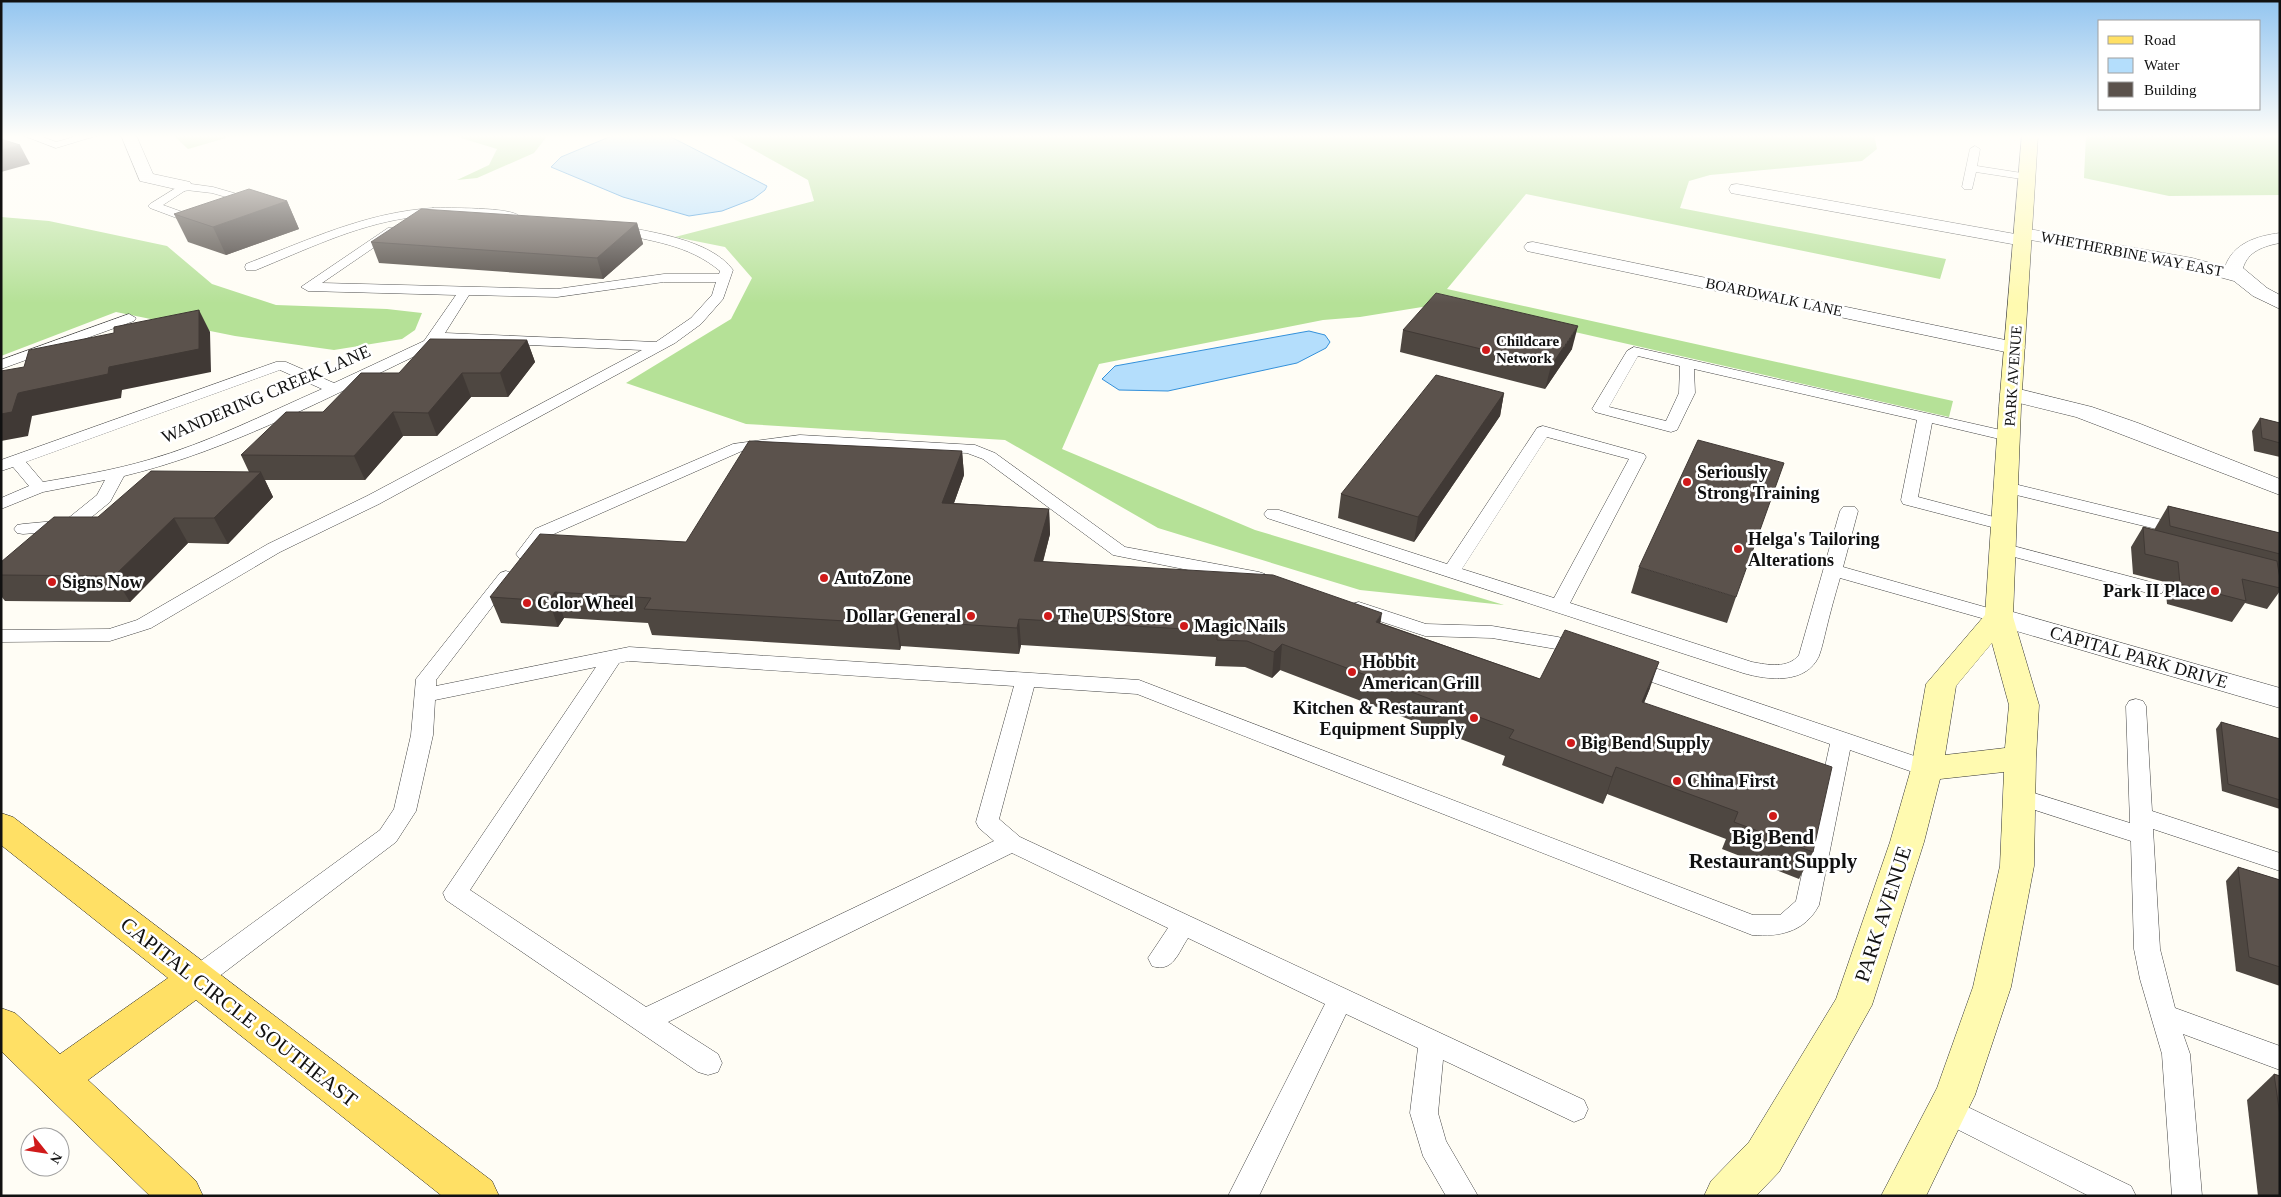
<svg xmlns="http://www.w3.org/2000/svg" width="2281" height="1197" font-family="Georgia,serif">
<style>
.forest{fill:#b5e197}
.water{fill:#b4defc;stroke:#3390da}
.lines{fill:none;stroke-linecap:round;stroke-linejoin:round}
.lane-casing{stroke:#444;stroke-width:1}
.street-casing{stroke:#444;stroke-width:1}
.secondary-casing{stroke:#333;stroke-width:1}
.primary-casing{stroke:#222;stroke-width:1}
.lane{fill:#fff;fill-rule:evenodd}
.street{fill:#fff;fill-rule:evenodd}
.secondary{fill:#fffab0;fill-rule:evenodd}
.primary{fill:#ffe065;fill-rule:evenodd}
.wall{fill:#4e4741}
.shaded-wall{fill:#403935}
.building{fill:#5b524c;stroke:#403935}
.poi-dot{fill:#d01a1a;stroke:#fff;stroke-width:2}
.labels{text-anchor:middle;stroke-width:5;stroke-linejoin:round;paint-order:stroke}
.far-street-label{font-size:15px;fill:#111;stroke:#fff}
.far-poi-label{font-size:15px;font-weight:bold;fill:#111;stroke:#fff;text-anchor:start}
.street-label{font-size:18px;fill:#111;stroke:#fff}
.poi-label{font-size:18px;font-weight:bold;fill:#111;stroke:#fff;text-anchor:start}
.near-poi-label{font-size:21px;font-weight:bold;fill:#111;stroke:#fff}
.near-street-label{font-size:21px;fill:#111;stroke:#fff}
</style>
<rect width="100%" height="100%" fill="#fffdf5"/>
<!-- forest -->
<g class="forest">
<polygon points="173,135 236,135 188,149"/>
<polygon points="451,135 548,135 534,153 477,178 457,180 489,165 497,149"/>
<polygon points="727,135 1874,135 1877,149 1862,161 1710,175 1689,181 1680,208 1946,259 1940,279 1526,194 1447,289 1953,401 1949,417 1447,303 1360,317 1323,320 1099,364 1062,449 1255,530 1504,605 1360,590 1158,528 1005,440 746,424 626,383 731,319 752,278 725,247 675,237 814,201 808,180"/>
<polygon points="2086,135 2280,135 2280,195 2169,196 2084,178"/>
<polygon points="1,217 49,221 167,246 212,284 276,305 387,309 422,313 415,330 402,339 334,350 235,336 116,312 1,356"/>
</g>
<!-- water -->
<g class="water">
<polygon points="614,135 667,135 767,186 765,190 753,199 722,211 689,216 623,197 551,167 561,157"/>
<polygon points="1309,331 1325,335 1330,342 1326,348 1297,363 1168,391 1119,390 1102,379 1115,366"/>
</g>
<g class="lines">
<!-- lane casing -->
<g class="lane-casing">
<g id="lane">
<polygon points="22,135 38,135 56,142 81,135 99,135 56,148"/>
<polygon points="1975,146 1980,149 1977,166 2028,174 2034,177 2028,180 1976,172 1972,189 1964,189 1962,187 1970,149"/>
<polygon points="184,183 213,187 258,200 260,202 254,205 212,193 186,190 163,205 202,219 204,222 198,226 150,208 148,206 150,204"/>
<path d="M433,208C448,208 511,207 519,216L513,220C478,216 442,212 407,218C354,226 305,250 256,270H246L245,267L246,264C308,240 367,212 433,208Z"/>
<path d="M615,225C650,232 710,239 733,270L723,299L701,324L675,343L379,504L280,552L151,628L110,641L1,642V630L109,629L137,620L268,544L367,496L642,350L438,341L434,347C334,394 232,450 124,476L110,502L77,529L71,530L23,534L17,533L14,529L17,525L23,524L66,520L97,495L105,480L43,492L1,509V498L29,486L13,467L1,471V460L276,362H286L334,383L424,341L456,295L308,291L301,287L388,228H396L398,231L322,283L557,289L664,274H719L720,271C688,244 650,241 611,232L609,229ZM664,282H716L712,295L691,318L656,342L445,333L469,295L557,297ZM280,370L322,389C265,414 208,443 148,460C114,470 78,476 43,482L26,462Z"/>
<polygon points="129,314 136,318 134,321 1,369 1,360"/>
<path d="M1634,347L2014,433L2016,436L2014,439L2008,441L1932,423L1918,497L2009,521L2012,525L2009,529L2003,530L1903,504L1901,500L1917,420L1694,369L1695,393L1677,430L1671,432L1595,412L1592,409L1627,351ZM1638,356L1680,366L1679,393L1666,421L1609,407Z"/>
<path d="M1543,426L1644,454L1646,457L1570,603L1752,662C1768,665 1788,669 1799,655L1840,511L1843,507H1855L1858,511L1843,567L2006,613L2009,617L2006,621L1999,623L1840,578C1835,595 1830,613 1826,630C1824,638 1822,648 1819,656C1806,685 1767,680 1743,673L1267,518L1264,514L1267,510H1279L1447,564L1537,428ZM1547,437L1629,459L1554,598L1462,569Z"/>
<polygon points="800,435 975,445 995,453 1125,547 1259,572 1265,574 1268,578 1265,582 1259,584 1113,555 983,459 967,453 800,445 742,451 547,537 531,558 519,558 516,554 535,529 733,444"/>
<polygon points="2006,482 2187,526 2190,530 2187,534 2181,535 2000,491 1998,487 2000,483"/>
<polygon points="2002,543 2162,585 2164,589 2162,593 2155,595 1996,552 1993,548 1996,544"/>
<path d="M506,571L512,573L515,577L436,680V686L629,647L1139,680L1753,915H1780L1796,901L1830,744L1623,672L1620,667L1623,662L1630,660L1637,662L1935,763L1938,769L1935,775L1927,777L1850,750L1819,905C1805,932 1780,937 1752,935L1137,694L1034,687L999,819L1020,837L1584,1100L1588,1109L1584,1118L1574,1122L1443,1060L1438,1113L1446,1141L1478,1196H1446L1423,1156L1410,1113L1418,1048L1346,1014L1259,1196H1228L1325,1004L1188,938C1178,953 1173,973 1152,966L1148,958L1168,928L1012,853L668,1022L718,1054L722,1063L718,1072L708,1075L698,1072L446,900L443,893L596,667L435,700L433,735L416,811L396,842L205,987L196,990L187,987L183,979L187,971L380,830L394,809L411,735L416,679L500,573ZM629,661L1014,686L976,822L979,828L994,841L646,1007L470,890L619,663Z"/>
<polygon points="1359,602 1426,624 1492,626 1558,637 1590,646 1593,651 1590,656 1583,658 1556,649 1492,638 1425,636 1352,612 1350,608 1352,604"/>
<polygon points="2136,699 2143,701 2146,706 2152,811 2280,853 2280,871 2153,829 2160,949 2175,1008 2280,1046 2280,1070 2183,1034 2190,1054 2202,1196 2172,1196 2162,1054 2140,979 2134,949 2131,841 2010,802 2007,796 2010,790 2018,788 2130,823 2126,706 2129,701"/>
<polygon points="1947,1097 2131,1186 2136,1196 2089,1196 1937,1119 1933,1110 1937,1101"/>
</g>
</g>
<!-- street casing -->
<g class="street-casing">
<g id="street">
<polygon points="121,135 136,135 153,174 190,182 192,186 190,190 184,191 140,181"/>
<path d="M1737,184L2015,234L2017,229L2023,228L2192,258L2225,267C2233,243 2257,236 2280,233V243C2264,246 2248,251 2243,268L2267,288L2280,295V309L2253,296L2234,281L2190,269L2031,240L2029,245L2023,246L1731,193L1729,189L1731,185Z"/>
<polygon points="1533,242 2015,342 2022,344 2025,348 2022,352 2015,354 1527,251 1524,247 1527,243"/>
<polygon points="2011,387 2092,407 2138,423 2280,479 2280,495 2076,417 2003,399 2000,394 2003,389"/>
<polygon points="1999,608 2280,688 2280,708 1989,623 1985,617 1989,611"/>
</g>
</g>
<!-- secondary casing -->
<g class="secondary-casing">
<path id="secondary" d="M2022,135H2038L2021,407L2013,617L2039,705L2036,758L2034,866L2011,987L1975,1095L1926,1196H1881L1937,1088L1973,987L2000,866L2004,772L1940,779L1924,842L1872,1005L1779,1172L1756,1196H1704L1711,1181L1749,1142L1836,999L1890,842L1911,769L1926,684L1985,615L1999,407ZM1992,643L2009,705L2005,748L1945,755L1956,686Z"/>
</g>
<!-- primary casing -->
<g class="primary-casing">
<polygon id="primary" points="1,813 13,817 492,1181 499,1196 442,1196 196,1000 88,1080 196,1181 203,1196 150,1196 1,1051 1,1008 15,1013 60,1054 168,978 1,845"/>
</g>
<!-- lane -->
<use href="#lane" class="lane"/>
<!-- street -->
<use href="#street" class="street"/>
<!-- secondary -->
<use href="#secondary" class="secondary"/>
<!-- primary -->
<use href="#primary" class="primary"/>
</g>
<!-- wall -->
<g class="wall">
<polygon points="287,201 299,229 226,255 188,242 174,214"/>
<polygon points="637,223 643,244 603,279 379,263 371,242"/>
<polygon points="1403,330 1572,349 1545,389 1400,352"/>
<polygon points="527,340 535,362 508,397 471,397 437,436 403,436 365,480 265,480 273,497 228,544 188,543 130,602 5,601 1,596 1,562 98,517 249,472 241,455 399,373"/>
<polygon points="1504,393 1500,416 1414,542 1338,518 1341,494"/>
<polygon points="2260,418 2280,423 2280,457 2254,451 2252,431"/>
<polygon points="962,451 964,475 954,503 1049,509 1050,534 1043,562 1381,623 1540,679 1650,688 1644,703 1813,852 1799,879 1722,849 1726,839 1607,794 1603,804 1502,765 1505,756 1280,670 1272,678 1245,667 1215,666 1216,657 1021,645 1019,654 901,646 900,650 652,635 648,623 564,618 558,627 501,623 490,597 686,542"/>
<polygon points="2168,506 2280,533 2280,591 2267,609 2245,603 2232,622 2167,604 2165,582 2133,574 2131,547 2143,527 2154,530"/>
<polygon points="1639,567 1736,597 1727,623 1631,593"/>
<polygon points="2221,722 2280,739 2280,809 2222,791 2216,729"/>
<polygon points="2238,867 2280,880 2280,986 2236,971 2226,881"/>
<polygon points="2274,1074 2280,1076 2280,1196 2258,1196 2247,1100"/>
</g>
<!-- shaded-wall -->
<g class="shaded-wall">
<polygon points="20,145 30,164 1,172 1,150"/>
<polygon points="287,201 299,229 226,255 213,227"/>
<polygon points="637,223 643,244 603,279 597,258"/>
<polygon points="199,310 210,332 211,372 122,390 121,398 32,416 28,436 1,441 1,414 18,393"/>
<polygon points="1578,326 1572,349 1545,389 1551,366"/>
<polygon points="527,340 535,362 508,397 500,373"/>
<polygon points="462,373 471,397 437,436 428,413"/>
<polygon points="1504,393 1500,416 1414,542 1418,517"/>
<polygon points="393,412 403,436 365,480 354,456"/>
<polygon points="962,451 964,475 945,528 942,503"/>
<polygon points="261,472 273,497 228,544 214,518"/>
<polygon points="1049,509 1050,534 1036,587 1034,561"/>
<polygon points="174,518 188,543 130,602 114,576"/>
<polygon points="555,592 564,618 558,627 549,601"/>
<polygon points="1382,613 1378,639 1376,622"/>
<polygon points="1019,619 1021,645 1019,654 1017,628"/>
<polygon points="897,620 901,646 900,650 896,624"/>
<polygon points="1282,644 1280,670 1272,678 1274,652"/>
<polygon points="1659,662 1650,688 1633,729 1642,702"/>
<polygon points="1616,767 1607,794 1603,804 1612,777"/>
</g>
<!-- building -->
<g class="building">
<polygon points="1,139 20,145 1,150"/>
<polygon points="249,189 287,201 213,227 174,214"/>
<polygon points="421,209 637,223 597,258 371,242"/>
<polygon points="1436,293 1578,326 1551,366 1403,330"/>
<polygon points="199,310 199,349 109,367 108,374 18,393 12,412 1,414 1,371 24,367 29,350 114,333 114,327"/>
<polygon points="430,339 527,340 500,373 462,373 428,413 393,412 354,456 241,455 286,412 323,412 361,373 399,373"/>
<polygon points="1436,375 1504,393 1418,517 1341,494"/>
<polygon points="2260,418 2280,423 2280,443 2262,438"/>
<polygon points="1698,440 1784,463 1736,597 1639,567"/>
<polygon points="749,441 962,451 942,503 1049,509 1034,561 1273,575 1382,613 1376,622 1540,679 1565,630 1659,662 1642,702 1832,767 1813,852 1734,822 1738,812 1616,767 1612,777 1509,738 1514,730 1282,644 1274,652 1247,641 1217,640 1217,631 1019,619 1017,628 897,620 896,624 644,609 651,598 555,592 549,601 490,597 540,534 686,542"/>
<polygon points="151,471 261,472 214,518 174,518 114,576 1,575 1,562 54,517 98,517"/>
<polygon points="2168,506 2280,533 2280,554 2170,526"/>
<polygon points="2143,527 2277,561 2280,579 2280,588 2242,579 2246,601 2180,584 2178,562 2145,554"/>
<polygon points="2221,722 2280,739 2280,800 2228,784"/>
<polygon points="2238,867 2280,880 2280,967 2249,957"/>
<polygon points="2274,1074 2280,1076 2280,1116"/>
</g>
<!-- sky -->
<linearGradient id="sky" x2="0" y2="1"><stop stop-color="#93c5f0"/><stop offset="0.45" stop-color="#fffefa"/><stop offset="1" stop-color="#fffefa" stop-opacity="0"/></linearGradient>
<rect width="2281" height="303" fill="url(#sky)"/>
<!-- markers -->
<g class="poi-dot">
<circle cx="1486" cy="350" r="5"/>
<circle cx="1687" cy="482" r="5"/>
<circle cx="1738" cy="549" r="5"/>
<circle cx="824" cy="578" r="5"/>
<circle cx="52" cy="582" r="5"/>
<circle cx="2215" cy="591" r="5"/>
<circle cx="527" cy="603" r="5"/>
<circle cx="971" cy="616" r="5"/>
<circle cx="1048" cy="616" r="5"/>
<circle cx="1184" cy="626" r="5"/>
<circle cx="1352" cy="672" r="5"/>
<circle cx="1474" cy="718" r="5"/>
<circle cx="1571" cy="743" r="5"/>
<circle cx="1677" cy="781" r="5"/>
<circle cx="1773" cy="816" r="5"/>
</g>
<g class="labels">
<!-- far-street labels -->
<g class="far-street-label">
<text transform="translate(2132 254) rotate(11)" y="5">WHETHERBINE WAY EAST</text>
<text transform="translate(1774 297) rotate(12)" y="5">BOARDWALK LANE</text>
<text transform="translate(2013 376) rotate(-86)" y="5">PARK AVENUE</text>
</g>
<!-- far-poi labels -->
<g class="far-poi-label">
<text x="1496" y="346">Childcare<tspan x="1496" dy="17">Network</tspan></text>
</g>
<!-- street labels -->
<g class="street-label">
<text transform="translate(266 394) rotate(-23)" y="6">WANDERING CREEK LANE</text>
<text transform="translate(2139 657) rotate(16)" y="6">CAPITAL PARK DRIVE</text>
</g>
<!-- poi labels -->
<g class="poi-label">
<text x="1697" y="478">Seriously<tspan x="1697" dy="21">Strong Training</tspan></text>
<text x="1748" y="545">Helga's Tailoring<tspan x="1748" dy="21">Alterations</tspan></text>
<text x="834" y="584">AutoZone</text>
<text x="62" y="588">Signs Now</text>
<text x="2205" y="597" text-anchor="end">Park II Place</text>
<text x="537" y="609">Color Wheel</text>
<text x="961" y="622" text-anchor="end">Dollar General</text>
<text x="1058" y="622">The UPS Store</text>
<text x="1194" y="632">Magic Nails</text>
<text x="1362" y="668">Hobbit<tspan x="1362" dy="21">American Grill</tspan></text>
<text x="1464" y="714" text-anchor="end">Kitchen &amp; Restaurant<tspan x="1464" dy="21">Equipment Supply</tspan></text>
<text x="1581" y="749">Big Bend Supply</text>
<text x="1687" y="787">China First</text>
</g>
<!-- near-poi labels -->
<g class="near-poi-label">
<text x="1773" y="844">Big Bend<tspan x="1773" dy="24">Restaurant Supply</tspan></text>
</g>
<!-- near-street labels -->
<g class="near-street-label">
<text transform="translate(1883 914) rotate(-72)" y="7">PARK AVENUE</text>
<text transform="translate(239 1012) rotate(38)" y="7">CAPITAL CIRCLE SOUTHEAST</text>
</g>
</g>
<!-- border -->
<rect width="2281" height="1197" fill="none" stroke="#111111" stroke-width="5"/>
<!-- legend -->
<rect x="2098" y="20" width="162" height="90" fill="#ffffff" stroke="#a0a0a0"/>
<rect x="2108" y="36" width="25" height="8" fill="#ffe065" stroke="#a0a0a0"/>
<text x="2144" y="45" font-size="15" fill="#111111">Road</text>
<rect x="2108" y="58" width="25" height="15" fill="#b4defc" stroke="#a0a0a0"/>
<text x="2144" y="70" font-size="15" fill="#111111">Water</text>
<rect x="2108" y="82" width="25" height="15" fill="#5b524c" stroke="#a0a0a0"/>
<text x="2144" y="95" font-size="15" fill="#111111">Building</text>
<!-- north arrow -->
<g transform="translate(45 1152) rotate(120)"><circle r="24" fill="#ffffff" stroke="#a0a0a0"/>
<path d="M0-4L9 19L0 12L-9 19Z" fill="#d01a1a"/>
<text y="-8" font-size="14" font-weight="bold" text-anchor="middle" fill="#111111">N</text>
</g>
</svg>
